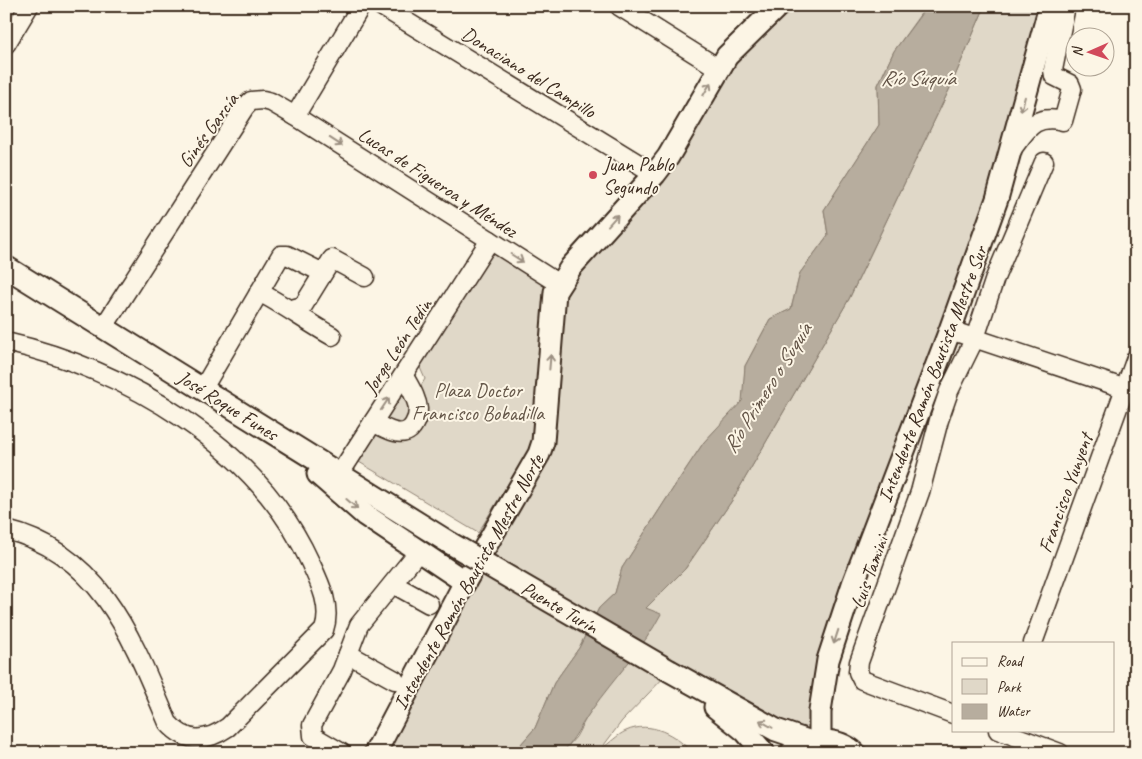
<svg xmlns="http://www.w3.org/2000/svg" width="1142" height="759" font-family="Caveat,sans-serif">
<style>
.green{fill:#e0d8c8;stroke:#8e8173}
.water{fill:#b7ad9e;stroke:#85796b}
.lines{fill:none;stroke-linecap:round;stroke-linejoin:round}
.minor-casing{stroke:#3b2a1e;stroke-width:21}
.major-casing{stroke:#3b2a1e;stroke-width:25}
.minor{stroke:#fcf5e5;stroke-width:18}
.major{stroke:#fcf5e5;stroke-width:21}
.major-bridge-casing{stroke:#3b2a1e;stroke-width:25;stroke-linecap:butt}
.major-bridge{stroke:#fcf5e5;stroke-width:21}
.oneway{stroke:#9c9082}
.poi-dot{fill:#d1495b;stroke:#fcf5e5;stroke-width:2}
.labels{text-anchor:middle;stroke-width:4;stroke-linejoin:round;paint-order:stroke}
.street-label{font-size:20px;fill:#3b2a1e;stroke:#fcf5e5}
.poi-label{font-size:20px;fill:#3b2a1e;stroke:#fcf5e5;text-anchor:start}
.park-label{font-size:20px;fill:#645648;stroke:#fcf5e5}
.water-label{font-size:21px;font-style:italic;fill:#605144;stroke:#fcf5e5}
</style>
<rect width="100%" height="100%" fill="#fcf5e5"/>
<filter id="ink" filterUnits="userSpaceOnUse"><feTurbulence type="fractalNoise" baseFrequency=".02" numOctaves="2"/><feDisplacementMap in="SourceGraphic" scale="10" xChannelSelector="R" yChannelSelector="G"/><feConvolveMatrix kernelMatrix="1 2 1 2 8 2 1 2 1" color-interpolation-filters="sRGB"/></filter>
<g filter="url(#ink)">
<!-- green -->
<g class="green">
<polygon points="778,6 923,6 922,12 894,51 878,85 879,125 824,210 828,235 800,273 791,309 770,319 745,366 743,401 704,442 674,487 622,568 615,593 599,608 579,648 554,683 535,728 521,744 517,753 375,753 531,469 554,305 655,174 718,68"/>
<path d="M985,6H1050L1032,73L853,584L820,740L670,671L622,721L601,749C609,744 617,735 626,731C650,720 677,735 692,753H562L576,737L646,608L685,569L733,499L849,299L949,90Z"/>
<polygon points="492,250 544,281 546,294 531,446 478,533 359,462 377,430 405,437 417,392 425,379 418,363"/>
<polygon points="403,391 407,397 411,412 402,427 386,420 387,416"/>
</g>
<!-- water -->
<path class="water" d="M923,6H985L949,90L849,299L733,499L685,569L646,608L661,614C643,649 614,678 591,711C581,725 574,740 562,753H517L521,744L535,728L554,683L579,648L599,608L615,593L622,568L674,487L704,442L742,401L745,366L770,319L791,309L800,273L828,235L824,210L879,125L878,85L894,51L922,13Z"/>
<g class="lines">
<!-- minor casing -->
<g class="minor-casing">
<g id="minor">
<polyline points="381,6 655,174"/>
<polyline points="619,6 718,68"/>
<polyline points="6,44 29,6"/>
<polyline points="295,116 559,284"/>
<path d="M1013,148C1028,128 1035,114 1063,121L1072,89L1070,84L1054,76L1053,70L1066,6"/>
<path d="M259,292C284,305 307,322 332,336"/>
<polyline points="292,309 303,306 332,259 365,277"/>
<polyline points="103,328 245,107 251,101 263,100 271,102 295,116 361,6"/>
<polyline points="950,330 1135,392"/>
<path d="M6,342C126,369 257,446 310,562C320,583 332,607 324,630L228,727C206,742 187,744 168,723C134,643 102,553 6,530"/>
<polyline points="202,390 281,255 287,255 323,273"/>
<path d="M373,422C385,429 405,441 414,424C417,419 418,414 418,409C417,397 409,386 404,376"/>
<polyline points="339,475 490,240"/>
<polyline points="393,584 429,604"/>
<polyline points="1033,643 1136,358"/>
<polyline points="348,654 395,680"/>
<polyline points="953,714 862,680 858,672 859,662 920,492 939,420 949,391 975,338 995,278 1044,162"/>
<polyline points="998,730 1060,753"/>
<polyline points="342,753 313,736 312,725 342,670 359,625 419,551"/>
</g>
</g>
<!-- major casing -->
<g class="major-casing">
<g id="major">
<polyline points="6,267 450,543"/>
<polyline points="318,474 365,515 465,582"/>
<polyline points="670,671 776,730 811,742"/>
<polyline points="715,707 745,731 764,753"/>
<polyline points="820,740 820,711 828,660 853,584 950,330 997,199 1050,6"/>
<polyline points="375,753 465,582 539,454 543,442 555,292 571,267 655,174 668,157 727,56 778,6"/>
<path d="M791,753C810,737 837,737 855,753"/>
</g>
</g>
<!-- minor -->
<use href="#minor" class="minor"/>
<!-- major -->
<use href="#major" class="major"/>
<!-- major-bridge casing -->
<g class="major-bridge-casing">
<polyline id="major-bridge" points="450,543 670,671"/>
</g>
<!-- major-bridge -->
<use href="#major-bridge" class="major-bridge"/>
</g>
<!-- one-way arrows -->
<defs><path id="oneway-shaft" d="M-6 0H5M1.5-3L5.5 0L1.5 3" fill="none" stroke-width="1.6" stroke-linecap="round" stroke-linejoin="round" transform="scale(1.25)"/></defs>
<g class="oneway">
<use href="#oneway-shaft" transform="translate(707 89) rotate(-60)"/>
<use href="#oneway-shaft" transform="translate(1023 104) rotate(105)"/>
<use href="#oneway-shaft" transform="translate(336 142) rotate(33)"/>
<use href="#oneway-shaft" transform="translate(613 220) rotate(-48)"/>
<use href="#oneway-shaft" transform="translate(517 258) rotate(32)"/>
<use href="#oneway-shaft" transform="translate(550 362) rotate(-85)"/>
<use href="#oneway-shaft" transform="translate(385 404) rotate(-56)"/>
<use href="#oneway-shaft" transform="translate(352 504) rotate(41)"/>
<use href="#oneway-shaft" transform="translate(836 637) rotate(108)"/>
<use href="#oneway-shaft" transform="translate(766 724) rotate(-150)"/>
</g>
</g>
<!-- markers -->
<circle class="poi-dot" cx="593" cy="175" r="5"/>
<g class="labels">
<!-- street labels -->
<g class="street-label">
<text transform="translate(529 72) rotate(32)" y="7">Donaciano del Campillo</text>
<text transform="translate(208 130) rotate(-54)" y="7">Ginés García</text>
<text transform="translate(438 182) rotate(33)" y="7">Lucas de Figueroa y Méndez</text>
<text transform="translate(397 346) rotate(-57)" y="7">Jorge León Tedin</text>
<text transform="translate(932 374) rotate(-69)" y="7">Intendente Ramón Bautista Mestre Sur</text>
<text transform="translate(228 405) rotate(32)" y="7">José Roque Funes</text>
<text transform="translate(1065 493) rotate(-70)" y="7">Francisco Yunyent</text>
<text transform="translate(869 572) rotate(-70)" y="7">Luis Tamini</text>
<text transform="translate(468 582) rotate(-61)" y="7">Intendente Ramón Bautista Mestre Norte</text>
<text transform="translate(560 607) rotate(30)" y="7">Puente Turín</text>
</g>
<!-- poi labels -->
<g class="poi-label">
<text x="603" y="171">Juan Pablo<tspan x="603" dy="23">Segundo</tspan></text>
</g>
<!-- park labels -->
<g class="park-label">
<text x="478" y="397">Plaza Doctor<tspan x="478" dy="23">Francisco Bobadilla</tspan></text>
</g>
<!-- water labels -->
<g class="water-label">
<text x="918" y="85">Río Suquía</text>
<text transform="translate(767 388) rotate(-58)" y="7">Río Primero o Suquía</text>
</g>
</g>
<!-- margin -->
<rect width="1142" height="759" fill="none" stroke="#fcf5e5" stroke-width="25"/>
<rect x="12" y="12" width="1117" height="734" fill="none" stroke="#3b2a1e" stroke-width="2" filter="url(#ink)"/>
<!-- legend -->
<rect x="952" y="642" width="162" height="90" fill="#fcf5e5" stroke="#afa495"/>
<rect x="962" y="658" width="25" height="8" fill="#fcf5e5" stroke="#afa495"/>
<text x="997" y="666" font-size="15" fill="#3b2a1e">Road</text>
<rect x="962" y="679" width="25" height="15" fill="#e0d8c8" stroke="#afa495"/>
<text x="997" y="692" font-size="15" fill="#3b2a1e">Park</text>
<rect x="962" y="704" width="25" height="15" fill="#b7ad9e" stroke="#afa495"/>
<text x="997" y="716" font-size="15" fill="#3b2a1e">Water</text>
<!-- north arrow -->
<g transform="translate(1090 52) rotate(268)"><circle r="24" fill="#fcf5e5" stroke="#afa495"/>
<path d="M0-4L9 19L0 12L-9 19Z" fill="#d1495b"/>
<text y="-8" font-size="14" font-weight="bold" text-anchor="middle" fill="#3b2a1e">N</text>
</g>
</svg>
